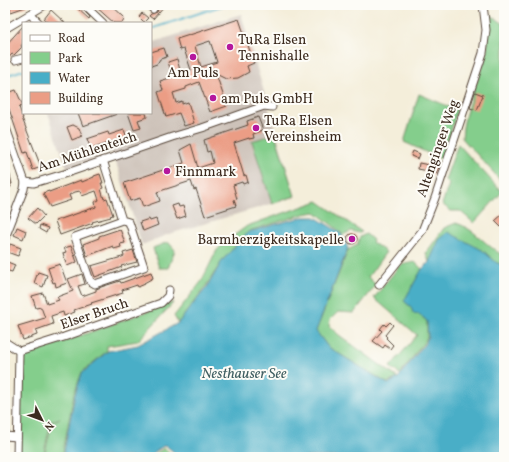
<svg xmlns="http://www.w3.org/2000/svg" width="509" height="462" font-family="Vollkorn,serif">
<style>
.industrial{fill:#cdc2b9}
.green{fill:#84ce8c;stroke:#607c55}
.water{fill:#48aec7;stroke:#426c72}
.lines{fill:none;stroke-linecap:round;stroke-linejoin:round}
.stream{stroke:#48aec7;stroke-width:2}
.building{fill:#eb9d85;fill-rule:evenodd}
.street-casing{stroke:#57473a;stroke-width:9}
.street{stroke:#fff;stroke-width:7}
.poi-dot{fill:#b5179e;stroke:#fdfcf7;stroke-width:1.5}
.labels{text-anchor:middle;stroke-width:4;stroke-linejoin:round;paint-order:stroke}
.poi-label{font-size:14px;fill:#3b2a1e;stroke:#fdfcf7;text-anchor:start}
.street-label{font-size:14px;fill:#3b2a1e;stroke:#fdfcf7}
.water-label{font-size:15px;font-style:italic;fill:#405f62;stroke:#fdfcf7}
</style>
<rect width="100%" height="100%" fill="#fdfcf7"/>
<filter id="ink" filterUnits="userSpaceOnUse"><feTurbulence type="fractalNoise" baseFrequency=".025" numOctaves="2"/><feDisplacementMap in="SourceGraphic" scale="8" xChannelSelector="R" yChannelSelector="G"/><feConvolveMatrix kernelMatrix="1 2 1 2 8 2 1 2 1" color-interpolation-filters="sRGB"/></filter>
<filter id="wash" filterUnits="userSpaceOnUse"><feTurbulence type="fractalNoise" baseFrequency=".012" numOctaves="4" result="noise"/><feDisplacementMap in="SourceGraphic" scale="16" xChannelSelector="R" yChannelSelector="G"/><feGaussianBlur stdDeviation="0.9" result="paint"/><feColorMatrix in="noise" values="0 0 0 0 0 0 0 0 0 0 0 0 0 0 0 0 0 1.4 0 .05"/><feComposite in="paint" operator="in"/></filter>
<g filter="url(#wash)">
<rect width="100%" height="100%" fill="#f4eeda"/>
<!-- industrial -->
<polygon class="industrial" points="241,14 295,197 169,234 142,245 113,153 67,168 48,113 151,113 151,43"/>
<!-- green -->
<g class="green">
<path d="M488,13L504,24V184L462,138C463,108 479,82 486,54C489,40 489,27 488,13Z"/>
<polygon points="419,94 457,110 443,160 404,142"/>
<polygon points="275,134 295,196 272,204 252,141"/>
<polygon points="458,144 502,192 474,223 460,211 451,211 442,204 449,184 445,180"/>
<polygon points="318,201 362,232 359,233 351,231 343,235 337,229 315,212 304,214 249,231 222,261 206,286 178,323 174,316 201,282 217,250 229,239 247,226"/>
<path d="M456,223C474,228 487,247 504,256V265L497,263L482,250L439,240L429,262L426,253L444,228Z"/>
<polygon points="366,234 373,240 372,242 386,252 368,277 376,285 354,313 338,312 330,320 329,326 339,335 398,378 387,383 328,347 316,331 348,250 357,245 360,237"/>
<polygon points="168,242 175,250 168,268 159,268 153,248"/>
<polygon points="415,262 422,269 404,301 427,321 427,337 425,341 400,374 390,367 417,335 374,298 400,265"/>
<polygon points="174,302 138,341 107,346 107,351 82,372 74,394 62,457 44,457 52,422 60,418 51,421 43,457 18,457 24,356"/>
<polygon points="164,448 175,457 154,457 154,455"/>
</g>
<!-- water -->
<polygon class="water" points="302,217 315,217 336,230 342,235 348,248 316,331 328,347 388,384 398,378 426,342 428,337 427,321 419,314 413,313 411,307 404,301 422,269 429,262 439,240 448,232 482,250 497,263 504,265 504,457 180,457 165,445 152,454 152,457 63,457 75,394 82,373 108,351 138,345 178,323 207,287 222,261 248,232"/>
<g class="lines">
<!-- stream -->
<g class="stream">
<polyline points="151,29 224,5"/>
<polyline points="5,76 23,70"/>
</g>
</g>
<g id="blocks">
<!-- building -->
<g class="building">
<polygon points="9,5 28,5 28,6 11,12"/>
<polygon points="91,5 111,5 124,17 123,19 124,20 122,23 114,23 95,6 95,9"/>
<polygon points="159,5 165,5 153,19 149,16 151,14 157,12"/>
<polygon points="79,6 90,17 89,19 77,8"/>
<polygon points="51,10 65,23 48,23 44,19"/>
<polygon points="142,13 148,18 144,22 139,17"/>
<path d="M239,19L254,63L247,66L249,72L238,78L226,79L216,74L227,106L210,112L199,82L186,87V89L173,93L176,103L182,101V104L188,102L194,123L184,126L179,113L166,117L158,92L163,90L160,81L173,77L168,62L177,59L181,74L191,70L184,49L180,50L177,39ZM210,41L217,62L201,67L195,46Z"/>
<polygon points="23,26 23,43 21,46 22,47 14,55 12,54 5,62 5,46"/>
<polygon points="164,48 167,57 160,59 157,64 151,66 151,52"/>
<polygon points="16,90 23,106 19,107 23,118 22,118 41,167 33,170 27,152 24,153 5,97 5,94"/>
<polygon points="475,92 483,95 477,110 470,108"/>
<polygon points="78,113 117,113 117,114 83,126"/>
<polygon points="128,113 146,113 147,117 138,120 141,128 134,130"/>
<polygon points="258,117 263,130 253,134 254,138 249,139 249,138 234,143 244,176 246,175 248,182 243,184 242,182 233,185 237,199 234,200 236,206 205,216 196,189 194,190 191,181 157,192 160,201 143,207 140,198 130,201 124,183 184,163 180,150 191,144 198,168 213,163 210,151 207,152 204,140 248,125 247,121"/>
<polygon points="73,125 79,128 82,136 72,140 67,127"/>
<polygon points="124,130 127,137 91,149 87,139 108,132 109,135"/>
<polygon points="413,151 420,154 418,159 411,156"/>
<polygon points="5,163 7,163 12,184 10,184 11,187 5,189"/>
<polygon points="419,163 439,167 437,173 434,173 433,175 427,173 428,171 418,169"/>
<polygon points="100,174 103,183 101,183 103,188 101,189 104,199 107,198 113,215 110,216 111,217 92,222 93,223 60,235 55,221 96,207 95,202 99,200 96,191 82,196 80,191 75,192 69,195 71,200 50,207 43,193 49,191 49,192 81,180 82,182 94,177 94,176"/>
<polygon points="178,204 179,207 183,206 186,216 177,219 172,206"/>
<polygon points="37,208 44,216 36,224 28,218"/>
<polygon points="504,213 504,224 501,227 495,221"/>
<polygon points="149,219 150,221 156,219 158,225 143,231 140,222"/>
<polygon points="40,225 48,228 46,233 39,229"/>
<polygon points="17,227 26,231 23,239 14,235"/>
<polygon points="120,229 125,243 120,244 121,247 114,249 113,246 87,256 83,244 99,238 99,236"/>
<circle cx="352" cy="239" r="5"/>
<polygon points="10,244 21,248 18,256 7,252"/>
<polygon points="71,246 77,262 67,266 63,253 66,252 64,248"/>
<polygon points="133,250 137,262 121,266 122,267 95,277 91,266 122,257 124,256 123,253"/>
<polygon points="5,261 15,265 12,272 5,270"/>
<polygon points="60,264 67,283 56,287 55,282 53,283 48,268"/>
<polygon points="38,272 47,275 43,287 34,283"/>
<polygon points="151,272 153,278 144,283 145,284 138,287 137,285 122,290 123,293 91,303 92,304 74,310 75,312 64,316 63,312 51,316 53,324 36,330 37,335 23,340 18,326 45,318 41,307 36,308 32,296 43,293 47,304 59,300 57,297 73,291 68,279 82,274 85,284 78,286 82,296 96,291 96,289 104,286 120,281 121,283"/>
<polygon points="390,322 393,325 385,335 387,337 386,338 393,345 390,349 385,345 383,348 373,341 382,331 380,329 384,324 386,326"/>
</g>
</g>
</g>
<g filter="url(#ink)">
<use href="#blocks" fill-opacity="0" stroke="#57473a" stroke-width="1"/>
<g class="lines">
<!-- street casing -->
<g class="street-casing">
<g id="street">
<polyline points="84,5 103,23"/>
<polyline points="149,5 153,9"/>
<polyline points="30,14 39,23"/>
<polyline points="5,29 45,5"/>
<polyline points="15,60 23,58"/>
<polyline points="5,125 25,182 24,189 5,238"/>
<polyline points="103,160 122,220 75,237 90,281 95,284 144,267 129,222 122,220"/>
<polyline points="25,182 34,183 67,173 172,137 202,128 264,106 272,107"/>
<polyline points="379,285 422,231 435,198 483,53 486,30 483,5"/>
<polyline points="5,342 19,351 64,337 161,303 168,296 169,290"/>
<polyline points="5,436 17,437"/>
<polyline points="17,457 19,351"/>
</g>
</g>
<!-- street -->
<use href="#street" class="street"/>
</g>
</g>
<!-- markers -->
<g class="poi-dot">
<circle cx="230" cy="47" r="4"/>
<circle cx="193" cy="57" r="4"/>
<circle cx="213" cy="98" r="4"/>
<circle cx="256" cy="128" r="4"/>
<circle cx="167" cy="171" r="4"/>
<circle cx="352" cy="239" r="4"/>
</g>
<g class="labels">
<!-- poi labels -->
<g class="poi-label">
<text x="238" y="44">TuRa Elsen<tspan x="238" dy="16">Tennishalle</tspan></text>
<text x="193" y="77" text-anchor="middle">Am Puls</text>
<text x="221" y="103">am Puls GmbH</text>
<text x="264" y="125">TuRa Elsen<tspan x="264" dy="16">Vereinsheim</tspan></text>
<text x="175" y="176">Finnmark</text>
<text x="344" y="244" text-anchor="end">Barmherzigkeitskapelle</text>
</g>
<!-- street labels -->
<g class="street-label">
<text transform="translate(437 148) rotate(-71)" y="5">Altenginger Weg</text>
<text transform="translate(87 151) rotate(-18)" y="5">Am Mühlenteich</text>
<text transform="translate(94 313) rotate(-19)" y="5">Elser Bruch</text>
</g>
<!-- water labels -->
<g class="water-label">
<text x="244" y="378">Nesthauser See</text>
</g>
</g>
<!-- margin -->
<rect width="509" height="462" fill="none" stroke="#fdfcf7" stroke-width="20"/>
<!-- legend -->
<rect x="22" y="22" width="130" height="92" fill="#fdfcf7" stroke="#afa8a0"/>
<rect x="30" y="35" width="20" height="6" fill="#ffffff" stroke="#afa8a0"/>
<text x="58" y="42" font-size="12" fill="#3b2a1e">Road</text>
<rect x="30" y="52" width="20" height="12" fill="#84ce8c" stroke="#afa8a0"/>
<text x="58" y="62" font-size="12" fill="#3b2a1e">Park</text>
<rect x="30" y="72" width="20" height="12" fill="#48aec7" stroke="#afa8a0"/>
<text x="58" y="82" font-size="12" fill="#3b2a1e">Water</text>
<rect x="30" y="92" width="20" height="12" fill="#eb9d85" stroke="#afa8a0"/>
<text x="58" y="102" font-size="12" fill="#3b2a1e">Building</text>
<!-- north arrow -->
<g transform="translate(42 420) rotate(132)" stroke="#fdfcf7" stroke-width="3" paint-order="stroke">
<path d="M0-3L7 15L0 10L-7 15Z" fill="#3b2a1e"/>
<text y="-6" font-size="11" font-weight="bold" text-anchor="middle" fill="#3b2a1e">N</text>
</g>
</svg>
